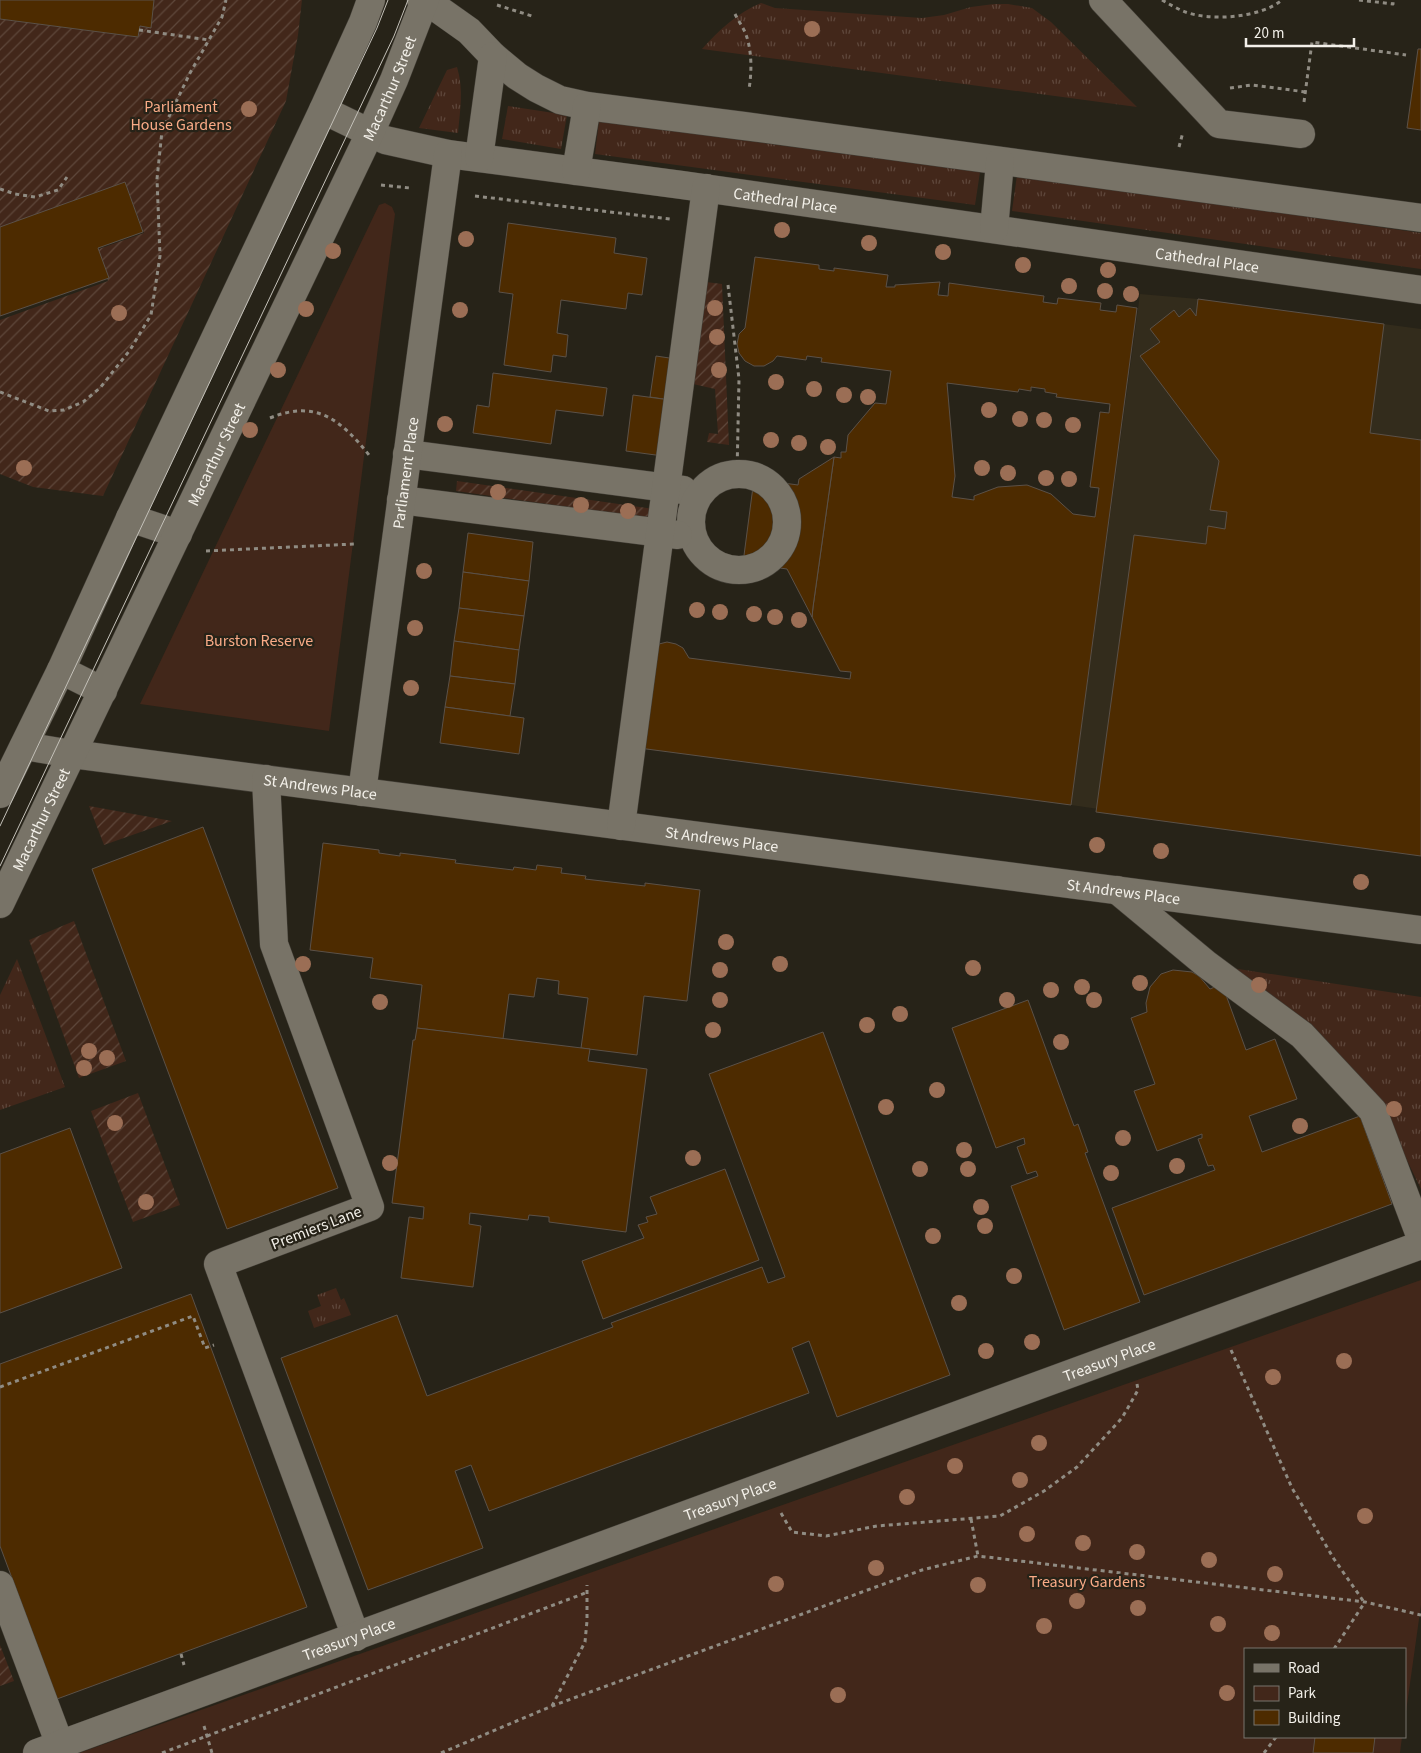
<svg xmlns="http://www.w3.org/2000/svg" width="1421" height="1753" font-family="'Source Sans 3',sans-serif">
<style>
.built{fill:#332c1c}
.grass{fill:url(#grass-tufts)}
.park{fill:#42271a}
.garden{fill:url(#garden-furrows)}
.building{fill:#4d2b00;stroke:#5b5148;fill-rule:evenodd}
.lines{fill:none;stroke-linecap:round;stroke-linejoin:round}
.minor-casing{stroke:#423e36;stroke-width:29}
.path{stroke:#908c83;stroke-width:3;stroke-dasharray:4 4;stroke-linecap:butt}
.minor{stroke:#787367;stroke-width:28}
.tram{stroke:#c4c1b9;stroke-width:1}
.tree{fill:#9b6e55}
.labels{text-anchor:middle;stroke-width:4.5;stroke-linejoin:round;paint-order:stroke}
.street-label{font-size:16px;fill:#f3f0e9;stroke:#272318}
.park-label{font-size:16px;fill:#faab87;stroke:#272318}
</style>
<defs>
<pattern id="grass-tufts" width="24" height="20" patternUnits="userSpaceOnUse" patternTransform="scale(1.25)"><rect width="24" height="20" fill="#42271a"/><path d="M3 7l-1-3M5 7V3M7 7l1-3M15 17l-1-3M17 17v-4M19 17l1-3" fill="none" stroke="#5e473b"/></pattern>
<pattern id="garden-furrows" width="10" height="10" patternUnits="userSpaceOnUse" patternTransform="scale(1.25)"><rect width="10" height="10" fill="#42271a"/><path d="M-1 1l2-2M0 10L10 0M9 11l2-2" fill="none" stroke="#5e473b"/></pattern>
</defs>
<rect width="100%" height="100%" fill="#272318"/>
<!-- built -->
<polygon class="built" points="1140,294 1198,299 1421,329 1421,856 1071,805"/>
<!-- grass -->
<g class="grass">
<path d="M761,3L775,8L922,18L944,15L971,7L994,4H1008L1032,8L1051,22L1137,107L702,49C719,30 737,13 761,3Z"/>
<path d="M457,67C464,90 460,110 458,133L419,128L447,70Z"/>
<polygon points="508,106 567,115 561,149 502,139"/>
<polygon points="599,121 980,172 975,205 595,154"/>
<polygon points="1017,175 1421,233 1421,269 1012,211"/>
<polygon points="17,959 65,1087 0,1110 0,995"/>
<polygon points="1219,966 1421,997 1421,1189 1399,1144"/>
<polygon points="336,1288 341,1300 344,1298 351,1315 314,1328 308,1311 321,1306 317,1295"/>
</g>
<!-- park -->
<g class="park">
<polygon points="385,203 392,207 395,214 329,731 140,704 379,205"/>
<polygon points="1421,1280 1421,1605 1405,1719 1405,1649 1245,1649 1245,1737 1402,1737 1400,1753 79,1753"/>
</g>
<!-- garden -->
<g class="garden">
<polygon points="154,0 302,0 298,35 286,101 103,496 33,487 0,474 0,320 108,281 96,250 144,233 127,187 0,232 0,19 138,37 140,26 151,27"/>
<polygon points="706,282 722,284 729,445 707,442 709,433 718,434 715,389 693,384"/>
<polygon points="457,481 654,509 653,519 456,491"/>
<polygon points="89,806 172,821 104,845"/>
<polygon points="74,921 126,1061 79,1078 29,940"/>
<polygon points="138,1093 180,1205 133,1222 91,1111"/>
<polygon points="0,1645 14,1681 0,1686"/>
</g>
<!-- building -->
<g class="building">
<polygon points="0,0 154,0 151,28 140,26 138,37 0,19"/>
<polygon points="1418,49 1421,49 1421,130 1407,128"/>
<polygon points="125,182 143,232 98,248 109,278 0,316 0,227"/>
<polygon points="508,223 616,238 614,253 647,258 642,295 628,293 626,309 561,300 557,333 568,335 566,357 553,355 551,372 504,365 513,294 499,292"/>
<path d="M755,257L819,265V269L834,271V268L888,275L886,287H895V285L940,282L938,295L948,296L949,283L1044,296L1043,302L1057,304L1058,298L1101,303L1100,310L1116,312L1117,305L1137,308L1071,805L639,748L659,644L667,642L676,644L683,648L689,658L850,679L851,672L840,671L812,617L813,607L834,457L841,458V452H846L848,435L875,403L886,404L891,371L821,362L822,358L807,356L806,360L777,356L773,361L764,366H754L745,361L739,353L737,344L739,334L745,328ZM947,383L1018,392L1019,389L1031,391V387L1045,389V392L1057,394L1056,397L1110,404L1109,413L1100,412L1090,487L1099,488L1095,517L1073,514L1051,494L1027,485L998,487L974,496V500L952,497L955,476Z"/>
<polygon points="1198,299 1384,324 1370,433 1421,440 1421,856 1096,812 1134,535 1206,544 1208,526 1225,529 1227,512 1210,510 1219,461 1140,356 1160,342 1150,329 1174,310 1179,317 1190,308 1196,316"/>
<polygon points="656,356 676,359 670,400 650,397"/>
<polygon points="493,373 607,388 603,416 556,410 551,444 473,433 477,405 489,407"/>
<polygon points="633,395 670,400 663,456 626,451"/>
<polygon points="834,457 813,607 812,617 787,569 743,563 754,479 798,485 799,479"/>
<polygon points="468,533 533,542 529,581 463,572"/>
<polygon points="463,572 529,581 524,616 459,608"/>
<polygon points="459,608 524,616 519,650 454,641"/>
<polygon points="454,641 519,650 515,684 450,676"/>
<polygon points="450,676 515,684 510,716 445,707"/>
<polygon points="445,707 524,718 519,754 440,743"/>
<polygon points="203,827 338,1188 227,1229 92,869"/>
<polygon points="323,843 379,850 379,853 400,856 400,853 456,860 455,863 513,870 514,867 536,870 537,865 562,868 561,873 586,876 585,879 645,886 645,883 700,890 687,1001 644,996 637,1055 581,1048 588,998 558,994 559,981 537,978 534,997 509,994 503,1039 417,1028 422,985 370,978 373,958 310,950"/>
<polygon points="1173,970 1192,972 1199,976 1210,989 1222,984 1246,1050 1275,1039 1297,1099 1249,1116 1262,1152 1360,1116 1392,1204 1144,1295 1112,1208 1215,1170 1213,1165 1208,1166 1198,1139 1202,1138 1202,1134 1157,1151 1134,1091 1155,1084 1131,1018 1147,1012 1146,1003 1150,987 1161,974"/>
<polygon points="1028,1000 1074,1126 1078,1124 1088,1152 1085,1153 1140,1302 1064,1330 1011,1186 1038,1176 1036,1171 1027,1174 1017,1147 1025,1144 1024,1138 996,1148 952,1028"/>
<polygon points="417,1028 590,1049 588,1061 647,1069 626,1232 549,1222 549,1217 529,1215 528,1220 470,1213 469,1224 481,1226 473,1287 401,1278 409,1217 423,1219 424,1207 392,1203 413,1040 415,1040"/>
<polygon points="823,1032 950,1375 837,1417 809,1341 792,1348 809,1393 489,1511 471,1465 455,1471 483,1548 368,1590 281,1358 397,1315 427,1396 613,1327 611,1323 762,1267 768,1283 785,1277 709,1074"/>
<polygon points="70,1128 122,1268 0,1313 0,1154"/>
<polygon points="725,1169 759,1260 603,1319 582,1261 644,1238 638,1225 648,1222 646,1217 657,1214 650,1197"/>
<polygon points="191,1294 307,1607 57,1699 0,1546 0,1364"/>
<polygon points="1315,1737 1375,1737 1373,1753 1313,1753"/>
</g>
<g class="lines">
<!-- minor casing -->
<g class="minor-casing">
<g id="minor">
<polyline points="421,0 438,9 469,31 493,56 517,76 536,88 560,100 587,106 744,126 1421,218"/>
<polyline points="1103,0 1219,124 1301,134"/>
<path id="s1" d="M323,110L385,140L448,154L682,185L1421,290"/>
<polyline points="479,158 493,56"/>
<polyline points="576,171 587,106"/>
<polyline points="994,229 1000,162"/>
<polyline points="407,454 683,490"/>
<circle cx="739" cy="522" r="48"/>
<polyline points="401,500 678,535"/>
<polyline points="130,518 178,534"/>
<polyline points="61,670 103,691"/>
<path id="s2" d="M24,746L72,754L1421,930"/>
<polyline points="266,779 274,944 370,1207 218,1264 356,1637"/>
<path id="s3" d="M362,792L448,154"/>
<polyline points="0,794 61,670 130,518 323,110 363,22 371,0"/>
<polyline points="621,826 706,188"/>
<polyline points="1117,890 1206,964 1302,1035 1373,1111 1421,1238"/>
<path id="s4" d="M0,904L370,133L394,80L425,0"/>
<polyline points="0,1585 60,1745"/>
<path id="s5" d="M37,1753L1421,1245"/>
</g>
</g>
<!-- path -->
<g class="path">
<path d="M1162,0C1169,4 1176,8 1183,11C1209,22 1260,18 1282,0"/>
<polyline points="1359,0 1393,4 1393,0"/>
<polyline points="497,5 535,17"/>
<path d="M735,14C738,20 742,26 745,32C752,49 752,71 749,89"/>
<polyline points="139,30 209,40"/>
<polyline points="1230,88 1252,85 1306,92"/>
<polyline points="1304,102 1312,42 1406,55"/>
<polyline points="1179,147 1183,132"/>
<polyline points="381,185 410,188"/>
<polyline points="0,189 15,194 35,197 58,190 67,177"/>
<polyline points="475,196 670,219"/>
<polyline points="728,285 739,379 737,474"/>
<polyline points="0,392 49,411 64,410 83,402 100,388 130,350 151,315 160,256 157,179 162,131 190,73 222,17 226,0"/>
<path d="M270,418C316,399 341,420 369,455"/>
<polyline points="206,551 355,544"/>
<polyline points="1231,1350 1292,1488 1334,1559 1364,1602"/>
<polyline points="0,1387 193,1316 205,1348 214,1345"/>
<polyline points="781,1513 792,1532 826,1536 877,1526 1000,1516 1044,1491 1077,1467 1122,1418 1138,1390 1137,1384"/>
<polyline points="971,1519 978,1556"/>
<polyline points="1334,1649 1365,1602"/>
<polyline points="181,1654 184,1665"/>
<polyline points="552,1706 585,1642 587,1621 587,1585"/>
<polyline points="204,1726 212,1753"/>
<polyline points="162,1753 588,1592"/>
<polyline points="441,1753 552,1706 922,1570 978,1556 1365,1602 1421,1615"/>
<polyline points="1264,1753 1276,1737"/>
</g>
<!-- minor -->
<use href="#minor" class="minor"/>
<!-- tram -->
<g class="tram">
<polyline points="0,826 377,28 388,0"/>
<polyline points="0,866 394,36 408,0"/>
</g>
</g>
<!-- trees -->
<g class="tree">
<circle cx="812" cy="29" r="8"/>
<circle cx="249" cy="109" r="8"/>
<circle cx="782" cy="230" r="8"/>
<circle cx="466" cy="239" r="8"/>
<circle cx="869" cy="243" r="8"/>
<circle cx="333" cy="251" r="8"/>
<circle cx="943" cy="252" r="8"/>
<circle cx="1023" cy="265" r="8"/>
<circle cx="1108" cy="270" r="8"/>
<circle cx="1069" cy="286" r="8"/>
<circle cx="1105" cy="291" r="8"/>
<circle cx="1131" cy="294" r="8"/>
<circle cx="715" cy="308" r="8"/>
<circle cx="306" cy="309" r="8"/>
<circle cx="460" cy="310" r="8"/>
<circle cx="119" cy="313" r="8"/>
<circle cx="717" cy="337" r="8"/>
<circle cx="278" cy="370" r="8"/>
<circle cx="719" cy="370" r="8"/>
<circle cx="776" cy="382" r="8"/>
<circle cx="814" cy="389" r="8"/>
<circle cx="844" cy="395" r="8"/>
<circle cx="868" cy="397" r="8"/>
<circle cx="989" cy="410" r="8"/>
<circle cx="1020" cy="419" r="8"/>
<circle cx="1044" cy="420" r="8"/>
<circle cx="445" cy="424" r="8"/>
<circle cx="1073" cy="425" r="8"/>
<circle cx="250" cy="430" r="8"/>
<circle cx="771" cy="440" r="8"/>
<circle cx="799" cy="443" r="8"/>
<circle cx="828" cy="447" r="8"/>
<circle cx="24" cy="468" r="8"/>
<circle cx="982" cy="468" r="8"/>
<circle cx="1008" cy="473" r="8"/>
<circle cx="1046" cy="478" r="8"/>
<circle cx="1069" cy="479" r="8"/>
<circle cx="498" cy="492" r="8"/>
<circle cx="581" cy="505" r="8"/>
<circle cx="628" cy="511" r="8"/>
<circle cx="424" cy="571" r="8"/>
<circle cx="697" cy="610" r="8"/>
<circle cx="720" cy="612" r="8"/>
<circle cx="754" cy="614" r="8"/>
<circle cx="775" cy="617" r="8"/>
<circle cx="799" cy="620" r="8"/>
<circle cx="415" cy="628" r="8"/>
<circle cx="411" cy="688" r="8"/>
<circle cx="1097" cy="845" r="8"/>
<circle cx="1161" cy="851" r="8"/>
<circle cx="1361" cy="882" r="8"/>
<circle cx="726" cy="942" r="8"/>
<circle cx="303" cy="964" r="8"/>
<circle cx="780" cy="964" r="8"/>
<circle cx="973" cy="968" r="8"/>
<circle cx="720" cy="970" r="8"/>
<circle cx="1140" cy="983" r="8"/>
<circle cx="1259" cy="985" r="8"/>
<circle cx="1082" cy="987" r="8"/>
<circle cx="1051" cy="990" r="8"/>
<circle cx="720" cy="1000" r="8"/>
<circle cx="1007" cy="1000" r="8"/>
<circle cx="1094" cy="1000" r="8"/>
<circle cx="380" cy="1002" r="8"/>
<circle cx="900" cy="1014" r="8"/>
<circle cx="867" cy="1025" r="8"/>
<circle cx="713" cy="1030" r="8"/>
<circle cx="1061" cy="1042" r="8"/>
<circle cx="89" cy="1051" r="8"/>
<circle cx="107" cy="1058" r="8"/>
<circle cx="84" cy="1068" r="8"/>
<circle cx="937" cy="1090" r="8"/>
<circle cx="886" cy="1107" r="8"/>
<circle cx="1394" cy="1109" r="8"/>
<circle cx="115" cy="1123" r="8"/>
<circle cx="1300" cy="1126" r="8"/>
<circle cx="1123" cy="1138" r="8"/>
<circle cx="964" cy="1150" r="8"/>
<circle cx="693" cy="1158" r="8"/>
<circle cx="390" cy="1163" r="8"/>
<circle cx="1177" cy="1166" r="8"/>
<circle cx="920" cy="1169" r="8"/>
<circle cx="968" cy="1169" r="8"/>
<circle cx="1111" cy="1173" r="8"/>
<circle cx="146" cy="1202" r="8"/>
<circle cx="981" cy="1207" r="8"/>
<circle cx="985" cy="1226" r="8"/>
<circle cx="933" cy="1236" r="8"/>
<circle cx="1014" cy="1276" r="8"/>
<circle cx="959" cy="1303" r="8"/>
<circle cx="1032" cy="1342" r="8"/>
<circle cx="986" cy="1351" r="8"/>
<circle cx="1344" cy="1361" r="8"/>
<circle cx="1273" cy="1377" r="8"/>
<circle cx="1039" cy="1443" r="8"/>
<circle cx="955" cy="1466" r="8"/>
<circle cx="1020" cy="1480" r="8"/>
<circle cx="907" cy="1497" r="8"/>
<circle cx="1365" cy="1516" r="8"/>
<circle cx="1027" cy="1534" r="8"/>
<circle cx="1083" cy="1543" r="8"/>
<circle cx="1137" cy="1552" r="8"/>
<circle cx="1209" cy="1560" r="8"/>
<circle cx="876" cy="1568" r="8"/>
<circle cx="1275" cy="1574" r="8"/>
<circle cx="776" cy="1584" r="8"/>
<circle cx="978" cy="1585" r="8"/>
<circle cx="1077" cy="1601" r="8"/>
<circle cx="1138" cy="1608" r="8"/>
<circle cx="1218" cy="1624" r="8"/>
<circle cx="1044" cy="1626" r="8"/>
<circle cx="1272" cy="1633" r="8"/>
<circle cx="1227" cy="1693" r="8"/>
<circle cx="838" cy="1695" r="8"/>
</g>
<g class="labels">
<!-- street labels -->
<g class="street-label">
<text dy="6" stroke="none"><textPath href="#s4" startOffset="904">Macarthur Street</textPath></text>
<text dy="6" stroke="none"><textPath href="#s1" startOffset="474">Cathedral Place</textPath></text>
<text dy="6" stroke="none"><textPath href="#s1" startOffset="900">Cathedral Place</textPath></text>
<text dy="6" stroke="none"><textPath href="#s4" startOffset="499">Macarthur Street</textPath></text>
<text dy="6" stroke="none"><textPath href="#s3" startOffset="322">Parliament Place</textPath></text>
<text dy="6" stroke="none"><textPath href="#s2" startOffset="299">St Andrews Place</textPath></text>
<text dy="6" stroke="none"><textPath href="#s4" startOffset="94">Macarthur Street</textPath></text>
<text dy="6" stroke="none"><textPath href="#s2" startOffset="704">St Andrews Place</textPath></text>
<text dy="6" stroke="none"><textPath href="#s2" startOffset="1109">St Andrews Place</textPath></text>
<text transform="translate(316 1227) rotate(-21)" y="6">Premiers Lane</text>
<text dy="6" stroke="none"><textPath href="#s5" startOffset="1142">Treasury Place</textPath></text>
<text dy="6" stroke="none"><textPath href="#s5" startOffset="738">Treasury Place</textPath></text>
<text dy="6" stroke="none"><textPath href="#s5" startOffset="332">Treasury Place</textPath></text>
</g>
<!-- park labels -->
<g class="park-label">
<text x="181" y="112">Parliament<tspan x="181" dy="18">House Gardens</tspan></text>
<text x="259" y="646">Burston Reserve</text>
<text x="1087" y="1587">Treasury Gardens</text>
</g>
</g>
<!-- legend -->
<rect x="1244" y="1648" width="162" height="90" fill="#272318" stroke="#79756c"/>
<rect x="1254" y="1664" width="25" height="8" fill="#787367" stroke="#79756c"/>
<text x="1288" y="1673" font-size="15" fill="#f3f0e9">Road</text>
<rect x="1254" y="1686" width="25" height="15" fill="#42271a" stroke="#79756c"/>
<text x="1288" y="1698" font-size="15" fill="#f3f0e9">Park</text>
<rect x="1254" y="1710" width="25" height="15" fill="#4d2b00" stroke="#79756c"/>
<text x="1288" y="1723" font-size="15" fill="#f3f0e9">Building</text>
<!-- scale -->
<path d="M1246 38v8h108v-8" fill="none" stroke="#f3f0e9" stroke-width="2.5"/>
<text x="1254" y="38" font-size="15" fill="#f3f0e9" stroke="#272318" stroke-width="4" paint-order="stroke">20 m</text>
</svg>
